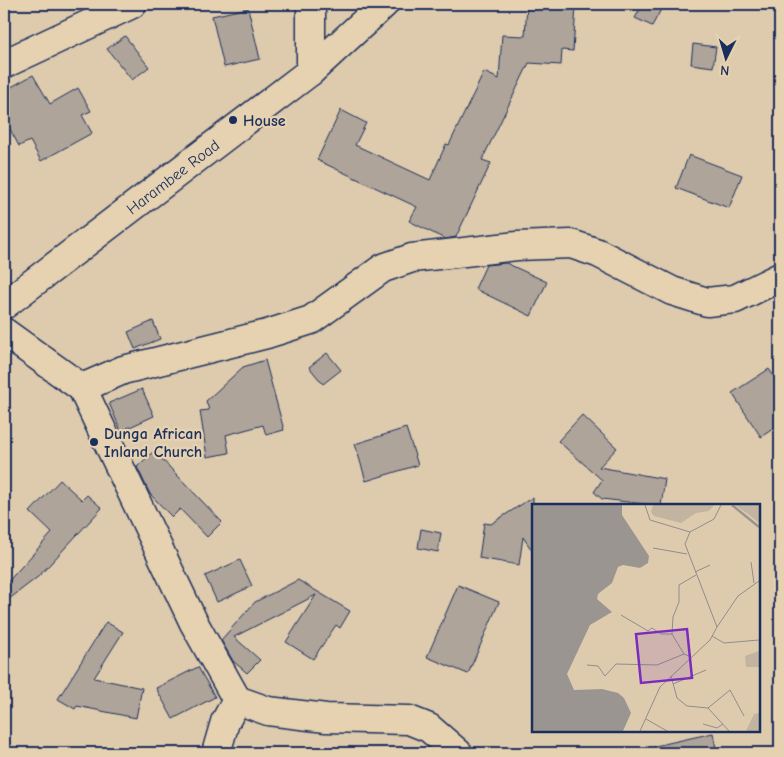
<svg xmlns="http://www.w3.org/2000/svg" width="784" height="757" font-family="'Comic Neue',sans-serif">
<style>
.building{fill:#aea499;stroke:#1b2f5e}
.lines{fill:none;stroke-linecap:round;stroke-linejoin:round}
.minor-casing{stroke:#1b2f5e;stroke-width:31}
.major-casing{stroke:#1b2f5e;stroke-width:31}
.minor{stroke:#e6d2b0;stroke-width:28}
.major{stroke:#e6d2b0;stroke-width:28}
.poi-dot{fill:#1b2f5e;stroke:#e6d2b0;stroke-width:2}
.labels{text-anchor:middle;stroke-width:4.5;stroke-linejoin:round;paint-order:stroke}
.poi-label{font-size:16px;font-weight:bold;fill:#1b2f5e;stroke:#e6d2b0;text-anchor:start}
.street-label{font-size:16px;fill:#1b2f5e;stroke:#e6d2b0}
.inset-river{fill:none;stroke:#9b9592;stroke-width:2.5}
.inset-road{fill:none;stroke:#908d8d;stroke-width:1}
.view{fill:#7b2cbf;fill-opacity:0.15;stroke:#7b2cbf;stroke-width:2.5}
.inset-edge{fill:none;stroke:#1b2f5e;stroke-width:2.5}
</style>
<rect width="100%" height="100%" fill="#decbad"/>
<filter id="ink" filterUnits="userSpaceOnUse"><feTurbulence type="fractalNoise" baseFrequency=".02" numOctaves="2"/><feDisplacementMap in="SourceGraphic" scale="10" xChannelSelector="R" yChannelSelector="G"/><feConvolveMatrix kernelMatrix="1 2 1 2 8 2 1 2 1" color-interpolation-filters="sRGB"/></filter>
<g filter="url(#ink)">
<!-- building -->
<g class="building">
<polygon points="527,4 576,6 573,51 562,50 561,65 529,63 482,160 491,163 456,237 445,239 409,221 417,207 317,160 341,110 366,123 355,145 430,180 446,144 449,145 484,72 499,79 502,35 525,36"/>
<polygon points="643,4 664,4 652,26 635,18"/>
<polygon points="248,8 260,59 224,67 212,16"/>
<polygon points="125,36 149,67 132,80 107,49"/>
<polygon points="693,44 716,47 713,67 691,64"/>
<polygon points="33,75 50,104 78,88 91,111 82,115 92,133 41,161 30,141 19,146 4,118 4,91"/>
<polygon points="689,155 742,175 729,208 676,188"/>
<polygon points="506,263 547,282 531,316 475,289 486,265"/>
<polygon points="153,321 160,339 135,349 128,332"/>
<polygon points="327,353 341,370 323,384 309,367"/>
<polygon points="265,360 284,430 266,435 263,425 226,435 229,453 207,457 200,411 209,410 206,401 243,367"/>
<polygon points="769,369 780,386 780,424 761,437 732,393"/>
<polygon points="142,389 154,416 121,431 109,403"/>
<polygon points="582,415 617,448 599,467 665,479 661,506 602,499 594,492 602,480 558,441"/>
<polygon points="406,428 418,465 366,481 355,444"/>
<polygon points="154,451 222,522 207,537 180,509 172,517 150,494 137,467"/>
<polygon points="60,480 82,500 87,495 102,508 39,576 4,603 4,586 52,533 30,512"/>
<polygon points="533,497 533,552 523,537 519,565 479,558 484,523 491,524"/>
<polygon points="421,529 441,533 438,552 418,548"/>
<polygon points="240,560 252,586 217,602 205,576"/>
<polygon points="298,580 350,611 340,628 336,625 313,659 286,642 316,595 234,637 260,660 247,673 233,661 221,640 255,602"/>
<polygon points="458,585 499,602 468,674 427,657"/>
<polygon points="106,622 123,632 94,678 142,688 136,718 77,706 75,709 58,699"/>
<polygon points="198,667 215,697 173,719 156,688"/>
<polygon points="713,733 717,753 656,753 655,746"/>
</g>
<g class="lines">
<!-- minor casing -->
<g class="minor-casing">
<g id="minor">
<polyline points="311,4 311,71"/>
<polyline points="4,64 132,4"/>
<polyline points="4,332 82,388 194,623 237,700 268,711 326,718 409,720 429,728 458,753"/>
<polyline points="82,388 123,370 267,334 311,320 383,268 412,258 517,246 571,244 598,253 672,291 707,302 735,299 780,277"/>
<polyline points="216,753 225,722 237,700"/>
</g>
</g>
<!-- major casing -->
<g class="major-casing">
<g id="major">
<path id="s1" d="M4,305L311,71L384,4"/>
</g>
</g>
<!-- minor -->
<use href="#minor" class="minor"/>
<!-- major -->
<use href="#major" class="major"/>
</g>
</g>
<!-- markers -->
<g class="poi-dot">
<circle cx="233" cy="120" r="5"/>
<circle cx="94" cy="442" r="5"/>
</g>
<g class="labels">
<!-- poi labels -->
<g class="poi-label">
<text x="243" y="126">House</text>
<text x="104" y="439">Dunga African<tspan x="104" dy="18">Inland Church</tspan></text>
</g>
<!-- street labels -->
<g class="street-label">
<text dy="6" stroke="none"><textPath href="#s1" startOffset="212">Harambee Road</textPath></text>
</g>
</g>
<!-- overview -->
<g transform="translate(532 504)">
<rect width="228" height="228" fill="#decbad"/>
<path d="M121,1H182L177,7L164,9L149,19L122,12L119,8ZM203,1H227V19L216,10ZM227,147V163H214L213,152ZM227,209V227H214L222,210Z" fill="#c2b4a1"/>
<path d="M0,1H90V11L117,52L116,59L108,64L91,61L86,63L80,79L66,90L65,95L80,108L58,121L35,170L42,186L70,185L86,189L92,194L99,209L91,227H0Z" fill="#9b9592"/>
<path class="inset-river" d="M200,1L227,23"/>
<path class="inset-road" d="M113,1L118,16L158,28M121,44L155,50M219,58L222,79M163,68L178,61M89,111L116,127L120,124L129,130H140M185,123L206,92L227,77M180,132L192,139L227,136M159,153L152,150L140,130L141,113L147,98V81L164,71M55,161L66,162L73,172L84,160L125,161L152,150M139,172L145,194L155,202L176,204L198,186L212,212M141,180L174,166M176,204L197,227M114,215L135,227M171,220L185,224L191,220M108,227L128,183L178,136L185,123L153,40L158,28L182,15L189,1"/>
<path class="view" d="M155,125L160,174L109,179L104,130Z"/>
<rect width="228" height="228" class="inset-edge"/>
</g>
<!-- margin -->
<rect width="784" height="757" fill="none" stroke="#e6d2b0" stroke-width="20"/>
<rect x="10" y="10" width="764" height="737" fill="none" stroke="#1b2f5e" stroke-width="2" filter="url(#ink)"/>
<!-- north arrow -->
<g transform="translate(726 58) rotate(185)" stroke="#e6d2b0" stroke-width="4" paint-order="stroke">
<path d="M0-4L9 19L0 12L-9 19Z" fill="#1b2f5e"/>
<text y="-8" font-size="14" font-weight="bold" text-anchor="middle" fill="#1b2f5e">N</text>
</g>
</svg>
